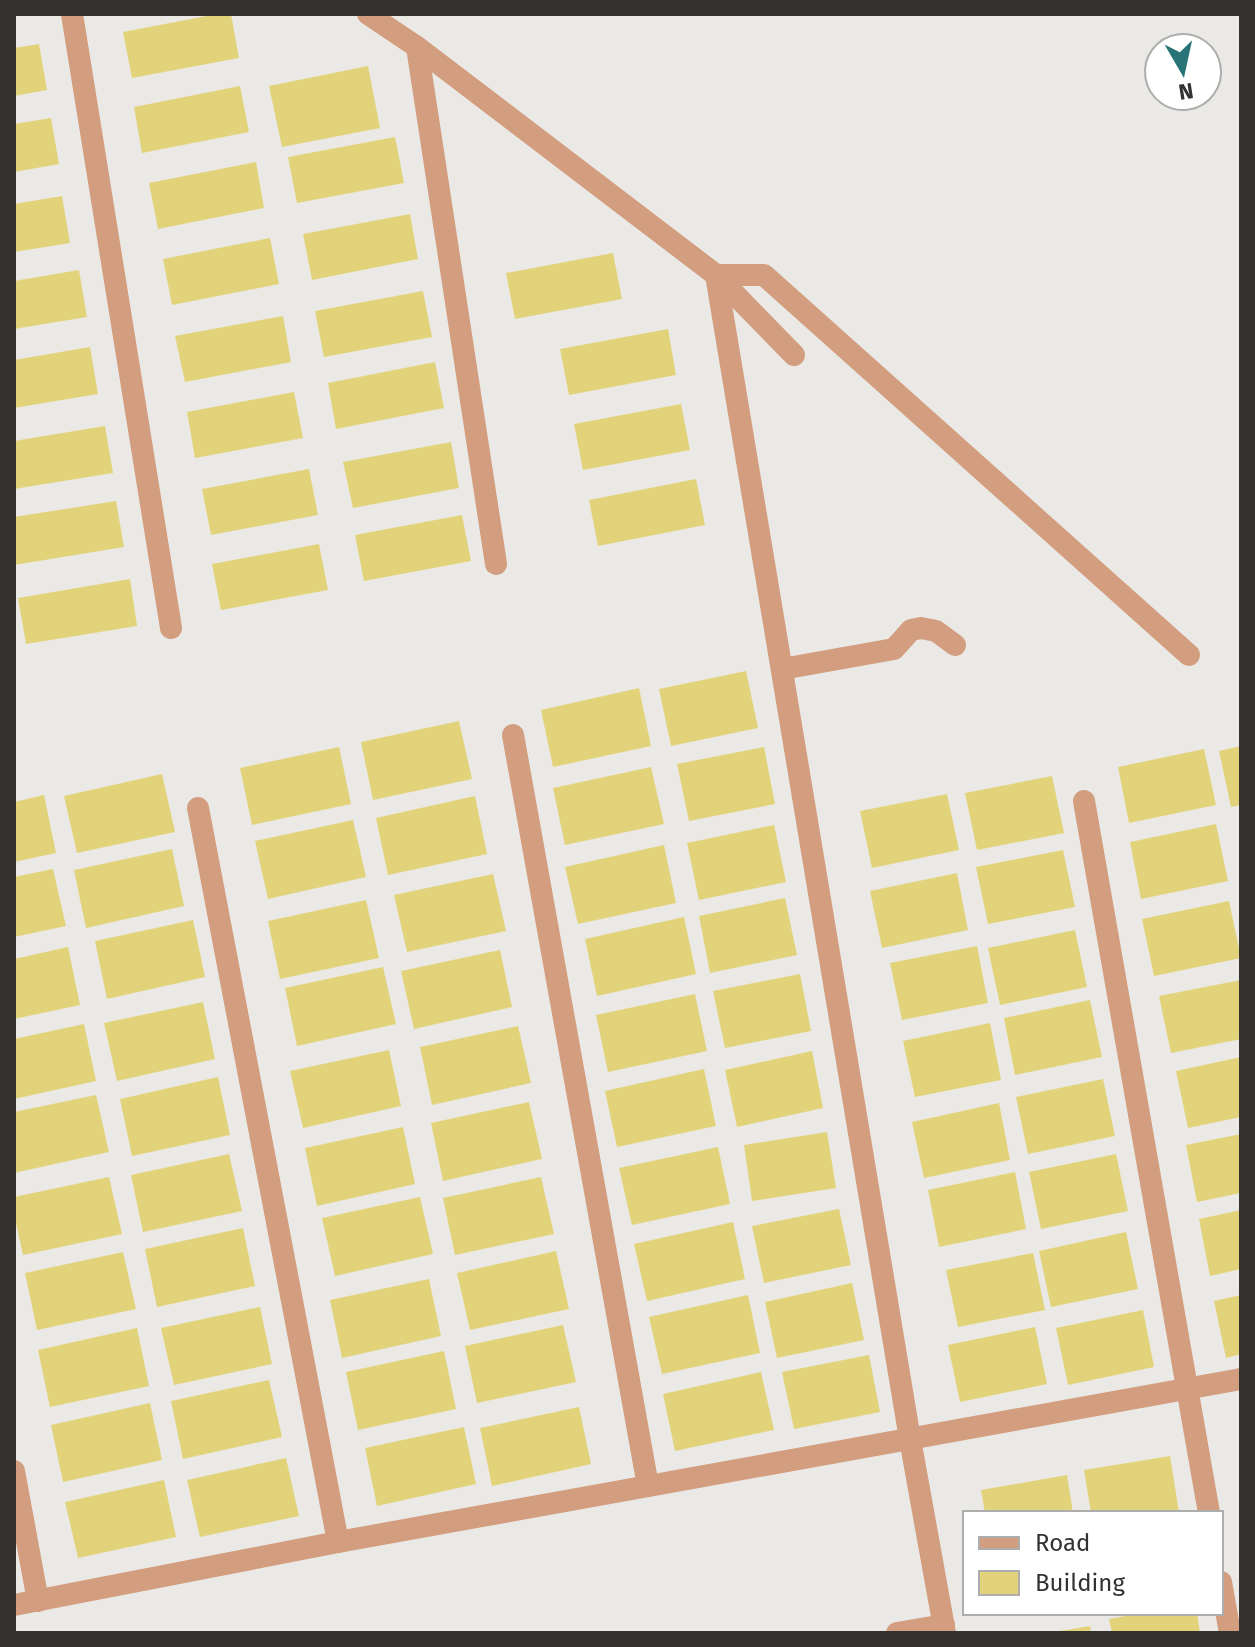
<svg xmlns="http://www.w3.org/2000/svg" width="1255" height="1647" font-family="'Fira Sans',sans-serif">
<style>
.building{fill:#e2d37b}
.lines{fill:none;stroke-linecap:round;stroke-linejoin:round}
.minor{stroke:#d39d7f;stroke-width:22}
</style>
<rect width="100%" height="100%" fill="#ebe9e5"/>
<!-- building -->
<g class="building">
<polygon points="217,14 231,14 239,58 132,78 123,32"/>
<polygon points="39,44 47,90 14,96 14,48"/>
<polygon points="368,66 380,128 282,147 269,86"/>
<polygon points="240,86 249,132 142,153 134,107"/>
<polygon points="51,118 59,164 14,172 14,124"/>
<polygon points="395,137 404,183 297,203 288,157"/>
<polygon points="256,162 264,208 158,229 149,183"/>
<polygon points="62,196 70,243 14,252 14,204"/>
<polygon points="410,214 418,259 312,280 303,234"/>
<polygon points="270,238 279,284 172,305 163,259"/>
<polygon points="613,253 622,299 515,319 506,273"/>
<polygon points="79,270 87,317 14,329 14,281"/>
<polygon points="423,291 432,337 324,357 315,311"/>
<polygon points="283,316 291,362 185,382 175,336"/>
<polygon points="668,329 676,375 569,395 560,349"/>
<polygon points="90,347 98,394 14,408 14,360"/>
<polygon points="435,362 444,408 336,429 328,383"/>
<polygon points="294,392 303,438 195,458 187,412"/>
<polygon points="681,404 690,450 583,470 574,424"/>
<polygon points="105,426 113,473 14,489 14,441"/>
<polygon points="451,442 459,488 353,508 343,462"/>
<polygon points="309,469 318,515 211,535 202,489"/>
<polygon points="696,479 705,525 598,546 589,500"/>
<polygon points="116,501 124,547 14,565 14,517"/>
<polygon points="462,515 471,561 364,581 355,535"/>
<polygon points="319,544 328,590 221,610 212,564"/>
<polygon points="130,579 137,626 26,644 18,598"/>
<polygon points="746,671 758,728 671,746 659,689"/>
<polygon points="639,688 651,746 553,767 541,710"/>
<polygon points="459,721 472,779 373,800 361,742"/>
<polygon points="1241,746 1241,805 1231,807 1219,751"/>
<polygon points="339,747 351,804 252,825 240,768"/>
<polygon points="764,747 775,804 689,821 677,764"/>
<polygon points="1204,749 1216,805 1129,823 1118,767"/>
<polygon points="651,767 664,824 565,845 553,788"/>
<polygon points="162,774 175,832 77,853 64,796"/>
<polygon points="1052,776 1064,833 977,850 965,793"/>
<polygon points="947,794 959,850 872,868 860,811"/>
<polygon points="44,795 56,853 14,862 14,802"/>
<polygon points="475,796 487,854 388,875 376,818"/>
<polygon points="353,820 366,877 268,899 255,841"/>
<polygon points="1216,824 1228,881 1141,899 1130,842"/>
<polygon points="774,825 786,882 699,900 687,843"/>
<polygon points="664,845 676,903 578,924 565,867"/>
<polygon points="172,849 184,906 86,928 74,870"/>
<polygon points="1063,850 1075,907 988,924 976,867"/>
<polygon points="53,869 66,926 14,937 14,877"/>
<polygon points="957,873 968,930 882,948 870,891"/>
<polygon points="493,874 506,931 407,952 394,895"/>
<polygon points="785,898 797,955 710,973 699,916"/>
<polygon points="366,900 379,958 280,979 268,921"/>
<polygon points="1229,901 1241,958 1154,976 1142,919"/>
<polygon points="684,917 696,974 597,996 585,939"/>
<polygon points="193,920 205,977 107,999 95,941"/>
<polygon points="1075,930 1087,987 1000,1005 988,948"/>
<polygon points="977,946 988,1003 902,1020 890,963"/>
<polygon points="68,947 80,1005 14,1019 14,959"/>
<polygon points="500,950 512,1007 414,1029 401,971"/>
<polygon points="383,967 396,1024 297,1046 285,988"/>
<polygon points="800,974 811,1031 725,1048 713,991"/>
<polygon points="1241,980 1241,1039 1171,1053 1159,996"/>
<polygon points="695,994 707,1051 608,1072 596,1015"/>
<polygon points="1090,1000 1102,1057 1015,1075 1004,1018"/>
<polygon points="203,1002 215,1059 117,1081 104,1023"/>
<polygon points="990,1023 1001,1080 915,1097 903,1041"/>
<polygon points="84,1024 96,1081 14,1099 14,1039"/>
<polygon points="518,1026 531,1083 432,1105 420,1047"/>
<polygon points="389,1050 401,1106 303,1128 290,1071"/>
<polygon points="812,1051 823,1108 737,1127 725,1070"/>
<polygon points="1241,1057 1241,1117 1188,1128 1176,1071"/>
<polygon points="704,1069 716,1126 617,1147 605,1091"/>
<polygon points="218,1077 230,1135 132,1156 120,1099"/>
<polygon points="1103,1079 1115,1136 1028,1154 1016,1097"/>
<polygon points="96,1095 109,1152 14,1173 14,1112"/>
<polygon points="529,1102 542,1159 443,1181 431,1123"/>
<polygon points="999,1103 1010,1160 924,1178 912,1122"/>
<polygon points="403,1127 415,1184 317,1206 305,1148"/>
<polygon points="827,1132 836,1188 752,1201 744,1145"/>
<polygon points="1241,1134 1241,1193 1197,1202 1186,1145"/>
<polygon points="718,1147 730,1204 632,1225 619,1168"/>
<polygon points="229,1154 242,1211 143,1232 131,1175"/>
<polygon points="1116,1154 1128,1211 1041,1229 1029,1172"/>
<polygon points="1015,1172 1026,1229 939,1247 928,1190"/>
<polygon points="109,1177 122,1234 23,1255 14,1214 14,1197"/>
<polygon points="541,1177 554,1234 455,1255 443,1198"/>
<polygon points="420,1197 433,1254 335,1276 322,1218"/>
<polygon points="839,1209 851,1265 764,1283 752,1226"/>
<polygon points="1241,1210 1241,1269 1210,1276 1199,1219"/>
<polygon points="733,1222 745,1279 647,1301 634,1244"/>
<polygon points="243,1228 255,1286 157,1307 145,1249"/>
<polygon points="1126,1232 1138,1289 1051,1307 1039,1251"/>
<polygon points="556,1251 569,1309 470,1330 457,1273"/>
<polygon points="123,1252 136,1309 37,1330 25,1273"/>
<polygon points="1033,1253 1045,1310 958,1327 946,1270"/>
<polygon points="429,1279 441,1336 342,1358 330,1300"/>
<polygon points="852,1283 864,1340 777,1358 765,1302"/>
<polygon points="748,1295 760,1353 662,1374 649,1317"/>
<polygon points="1241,1295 1241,1354 1226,1358 1214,1301"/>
<polygon points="260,1307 272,1364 174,1385 161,1328"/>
<polygon points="1143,1310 1154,1367 1068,1385 1056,1328"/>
<polygon points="563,1325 576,1382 477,1403 465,1346"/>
<polygon points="1035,1327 1047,1384 960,1402 948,1345"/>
<polygon points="137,1328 149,1386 50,1407 38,1350"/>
<polygon points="444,1351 456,1409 358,1430 346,1372"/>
<polygon points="869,1355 880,1412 794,1429 782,1372"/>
<polygon points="761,1372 774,1430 675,1451 663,1394"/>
<polygon points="269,1380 282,1437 183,1459 171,1401"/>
<polygon points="150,1403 162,1460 63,1482 51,1425"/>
<polygon points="579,1407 591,1464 492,1486 480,1428"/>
<polygon points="464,1427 476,1484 377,1506 365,1448"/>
<polygon points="1170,1456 1179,1512 1091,1513 1084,1470"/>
<polygon points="286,1458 299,1516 200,1537 187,1480"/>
<polygon points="1067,1475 1073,1513 985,1513 981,1490"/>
<polygon points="164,1480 176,1537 78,1558 65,1502"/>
<polygon points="1142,1613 1197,1613 1200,1633 1112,1633 1109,1619"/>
<polygon points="1090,1626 1091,1633 1060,1633 1060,1631"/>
</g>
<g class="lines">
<!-- minor -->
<g class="minor">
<polyline points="72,14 171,628"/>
<polyline points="368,14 417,47 716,275 910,1439 945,1633"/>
<polyline points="417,47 496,564"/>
<polyline points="716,275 764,275 1189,655"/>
<polyline points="716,275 794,355"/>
<polyline points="782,669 894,649 911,630 921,628 936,631 955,645"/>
<polyline points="513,735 648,1486"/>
<polyline points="1084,801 1209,1513"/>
<polyline points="198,808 338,1542"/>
<polyline points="14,1471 38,1601"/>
<polyline points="1221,1582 1230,1633"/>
<polyline points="14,1605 338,1542 1241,1379"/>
<polyline points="897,1633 944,1625"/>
</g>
</g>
<!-- border -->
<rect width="1255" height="1647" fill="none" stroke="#333231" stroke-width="32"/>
<!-- legend -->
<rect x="963" y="1511" width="260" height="104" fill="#ffffff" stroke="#adadad" stroke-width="2"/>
<rect x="979" y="1537" width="40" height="12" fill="#d39d7f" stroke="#adadad" stroke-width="2"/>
<text x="1035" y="1551" font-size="24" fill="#333231">Road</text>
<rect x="979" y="1571" width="40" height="24" fill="#e2d37b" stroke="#adadad" stroke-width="2"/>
<text x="1035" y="1591" font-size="24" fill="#333231">Building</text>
<!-- north arrow -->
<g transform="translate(1183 72) rotate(171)"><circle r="38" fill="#ffffff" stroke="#adadad" stroke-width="2"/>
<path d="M0-6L14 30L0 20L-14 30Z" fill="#2a7478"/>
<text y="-12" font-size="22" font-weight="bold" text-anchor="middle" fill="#333231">N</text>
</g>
</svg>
